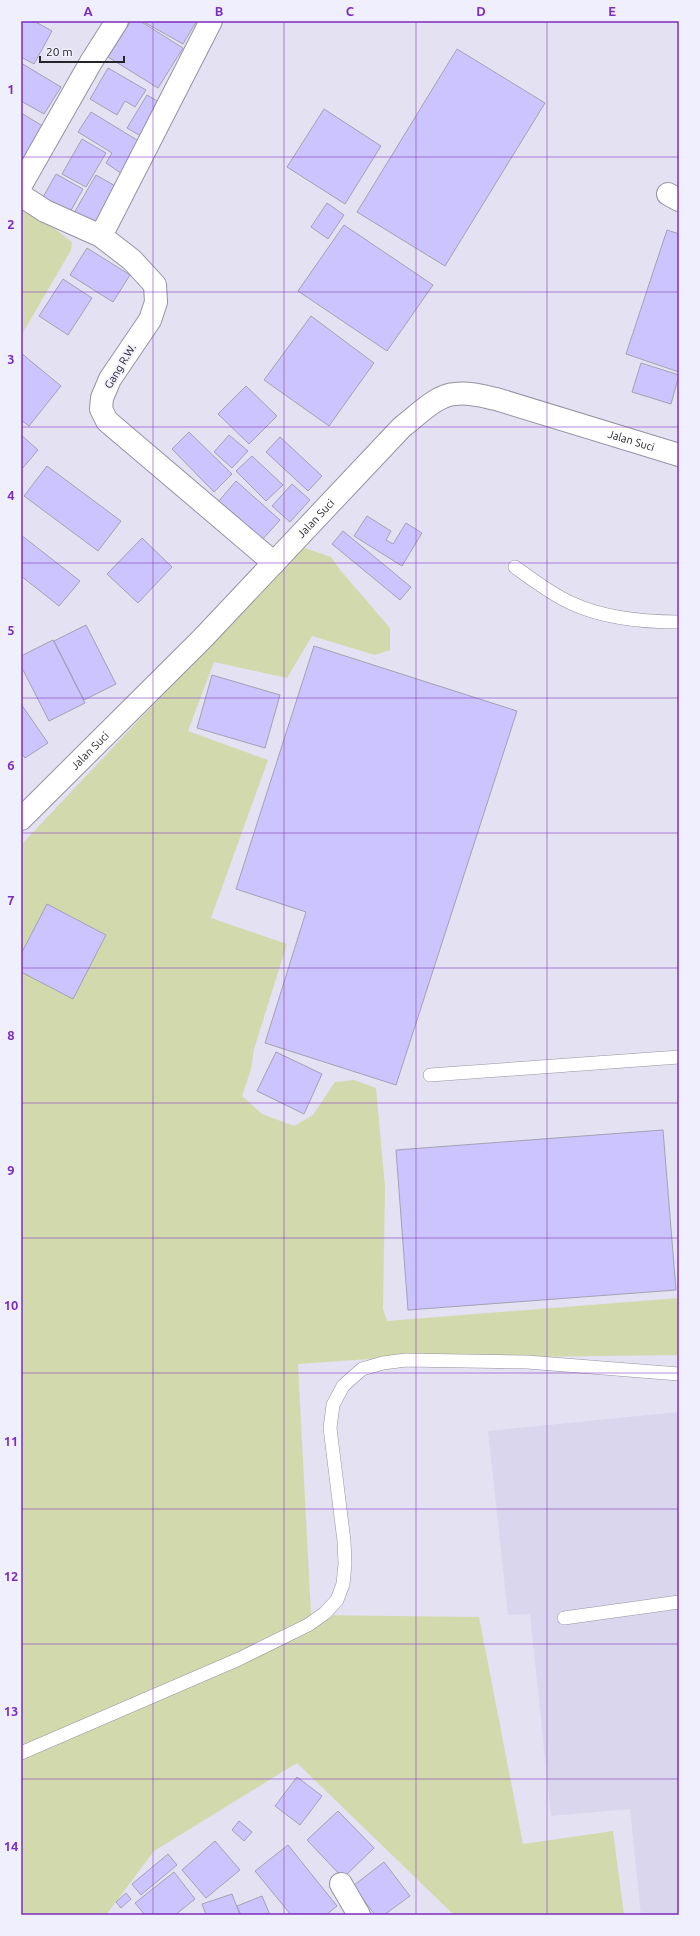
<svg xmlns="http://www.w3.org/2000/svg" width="700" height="1936" font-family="Ubuntu,sans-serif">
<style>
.built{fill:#d9d6ee}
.green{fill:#d2daad}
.building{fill:#ccc4fe;stroke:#a3a1b2}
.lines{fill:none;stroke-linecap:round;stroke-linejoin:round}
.service-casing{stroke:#9593a3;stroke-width:14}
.minor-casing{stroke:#9593a3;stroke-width:24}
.tertiary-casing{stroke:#9593a3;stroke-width:24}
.service{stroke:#fff;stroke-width:13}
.minor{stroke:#fff;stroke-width:22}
.tertiary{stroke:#fff;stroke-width:22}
.grid{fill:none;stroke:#7b2cbf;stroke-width:1;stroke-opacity:0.55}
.labels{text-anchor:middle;stroke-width:3.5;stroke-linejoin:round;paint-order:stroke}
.street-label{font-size:11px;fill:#25242a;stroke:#f0effd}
.neatline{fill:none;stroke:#7b2cbf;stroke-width:1.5}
.grid-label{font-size:13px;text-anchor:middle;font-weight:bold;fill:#7b2cbf}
</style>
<rect width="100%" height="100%" fill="#e3e1f2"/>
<!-- built -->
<polygon class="built" points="679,1412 679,1915 641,1915 630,1809 551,1816 530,1614 508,1615 488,1431"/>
<!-- green -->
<g class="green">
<polygon points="21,203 72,242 71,250 21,336"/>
<polygon points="302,547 331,557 341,571 390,628 390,650 375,655 312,636 287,678 214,662 188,731 268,760 211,918 287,944 254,1049 251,1069 242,1096 262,1114 294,1126 313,1115 335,1082 354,1080 376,1088 385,1187 383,1309 387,1321 679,1298 679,1355 369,1359 298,1364 311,1615 479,1617 523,1844 613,1831 624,1915 454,1915 297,1763 154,1851 106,1915 21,1915 21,845"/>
</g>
<!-- building -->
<g class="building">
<polygon points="22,21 34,21 52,31 34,64 21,57"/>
<polygon points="131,21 140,21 183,48 158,88 108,57"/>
<polygon points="142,21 195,21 196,22 183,44"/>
<polygon points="457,49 545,103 445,266 357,212"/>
<polygon points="21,63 61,87 44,114 21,101"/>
<polygon points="108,68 146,90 135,107 125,101 117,115 90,99"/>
<polygon points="147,95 164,105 144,138 127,128"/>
<polygon points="324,109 381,146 345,204 287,167"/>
<polygon points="91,112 142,143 122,174 106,163 112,153 78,132"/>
<polygon points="21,113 46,128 21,168"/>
<polygon points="82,139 106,153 86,187 62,174"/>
<polygon points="56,174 83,189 69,214 42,199"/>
<polygon points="96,175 117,187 95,225 74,213"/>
<polygon points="327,203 344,215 328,239 311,227"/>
<polygon points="344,225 433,285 387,351 298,291"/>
<polygon points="667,230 679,234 679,372 626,354"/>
<polygon points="87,248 130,275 113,302 70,275"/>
<polygon points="63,279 92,298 68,335 39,316"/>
<polygon points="311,316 374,363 329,426 264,380"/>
<polygon points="21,353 61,386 29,426 21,420"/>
<polygon points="641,363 679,375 671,404 632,392"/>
<polygon points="246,386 277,416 249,444 218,414"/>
<polygon points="189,432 232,474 214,492 172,449"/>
<polygon points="21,435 38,450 21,470"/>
<polygon points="229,435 248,451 232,468 214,452"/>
<polygon points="280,437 322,476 308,491 266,452"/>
<polygon points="252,456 283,485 266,501 236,471"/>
<polygon points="47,466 121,521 98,551 24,496"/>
<polygon points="236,481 280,520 261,541 218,502"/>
<polygon points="292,484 310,500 290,522 272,506"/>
<polygon points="367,516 391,531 386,540 393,544 406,523 422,533 402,566 354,536"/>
<polygon points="343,531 411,587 400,600 332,544"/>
<polygon points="21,535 80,581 59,606 21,576"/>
<polygon points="142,538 172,567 138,603 107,574"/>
<polygon points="86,625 116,684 84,700 54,641"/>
<polygon points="53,640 85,703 49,721 21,666 21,656"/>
<polygon points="314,646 517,711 396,1085 265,1043 306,912 236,889"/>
<polygon points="212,675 280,695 265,748 197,728"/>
<polygon points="21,704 48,743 25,758 21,753"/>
<polygon points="47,904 106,935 73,999 21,972 21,954"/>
<polygon points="276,1052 322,1074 304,1114 257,1091"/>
<polygon points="663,1130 676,1290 408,1310 396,1150"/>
<polygon points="297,1777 322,1796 300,1825 275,1806"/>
<polygon points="338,1811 374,1848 343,1878 307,1840"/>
<polygon points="239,1821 252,1832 244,1841 232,1830"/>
<polygon points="215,1841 240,1870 206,1898 182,1870"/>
<polygon points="288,1845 337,1906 326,1915 291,1915 255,1871"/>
<polygon points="168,1854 177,1865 141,1895 132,1884"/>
<polygon points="384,1862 410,1896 384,1915 375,1915 353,1886"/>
<polygon points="174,1872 195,1899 175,1915 145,1915 135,1903"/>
<polygon points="126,1893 131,1899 121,1908 116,1902"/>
<polygon points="232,1894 240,1915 206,1915 202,1904"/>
<polygon points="262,1896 270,1915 241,1915 237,1906"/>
</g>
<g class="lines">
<!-- service casing -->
<g class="service-casing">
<g id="service">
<path d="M515,567C533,580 551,594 571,603C603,618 644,622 679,622"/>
<polyline points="430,1075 679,1057"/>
<polyline points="564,1618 679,1602"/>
<polyline points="21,1753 239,1659 308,1625 325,1613 337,1600 343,1584 345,1564 344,1541 330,1428 333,1405 343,1386 362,1369 383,1363 406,1360 527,1362 679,1374"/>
</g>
</g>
<!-- minor casing -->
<g class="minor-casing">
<g id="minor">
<polyline points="21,185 91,62 117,21"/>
<polyline points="21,193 22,196 45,211 101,236 132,260 155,285 156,302 150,320 110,379 102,398 101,409 107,421 274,563"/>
<polyline points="668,194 679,200"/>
<polyline points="101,236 211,21"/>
<polyline points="341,1884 359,1915"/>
</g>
</g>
<!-- tertiary casing -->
<g class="tertiary-casing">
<g id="tertiary">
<path id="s1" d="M21,819L202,639L402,427C417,416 436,395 455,394C469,392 482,396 496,399L679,455"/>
</g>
</g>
<!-- service -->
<use href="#service" class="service"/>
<!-- minor -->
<use href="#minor" class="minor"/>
<!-- tertiary -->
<use href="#tertiary" class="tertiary"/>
</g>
<!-- grid -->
<path class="grid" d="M153,21V1915M284,21V1915M416,21V1915M547,21V1915M21,157H679M21,292H679M21,427H679M21,563H679M21,698H679M21,833H679M21,968H679M21,1103H679M21,1238H679M21,1373H679M21,1509H679M21,1644H679M21,1779H679"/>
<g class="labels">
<!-- street labels -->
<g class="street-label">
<text transform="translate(120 366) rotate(-59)" y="4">Gang R.W.</text>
<text dy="4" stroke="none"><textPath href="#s1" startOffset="793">Jalan Suci</textPath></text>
<text dy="4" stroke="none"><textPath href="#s1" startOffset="421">Jalan Suci</textPath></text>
<text dy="4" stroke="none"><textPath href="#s1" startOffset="97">Jalan Suci</textPath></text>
</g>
</g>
<!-- border -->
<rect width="700" height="1936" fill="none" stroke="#f0effd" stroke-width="44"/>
<!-- scale -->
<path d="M40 56v6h84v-6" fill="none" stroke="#25242a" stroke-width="2"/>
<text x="46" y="56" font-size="12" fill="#25242a" stroke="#f0effd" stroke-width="3" paint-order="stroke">20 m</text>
<rect x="22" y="22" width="656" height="1892" class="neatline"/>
<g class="grid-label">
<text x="88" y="16">A</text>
<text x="219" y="16">B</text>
<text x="350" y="16">C</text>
<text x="481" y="16">D</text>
<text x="612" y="16">E</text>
<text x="11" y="94">1</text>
<text x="11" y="229">2</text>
<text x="11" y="364">3</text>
<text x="11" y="500">4</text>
<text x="11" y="635">5</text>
<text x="11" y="770">6</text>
<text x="11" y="905">7</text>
<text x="11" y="1040">8</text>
<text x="11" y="1175">9</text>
<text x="11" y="1310">10</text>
<text x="11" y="1446">11</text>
<text x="11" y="1581">12</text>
<text x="11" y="1716">13</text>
<text x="11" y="1851">14</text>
</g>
</svg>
